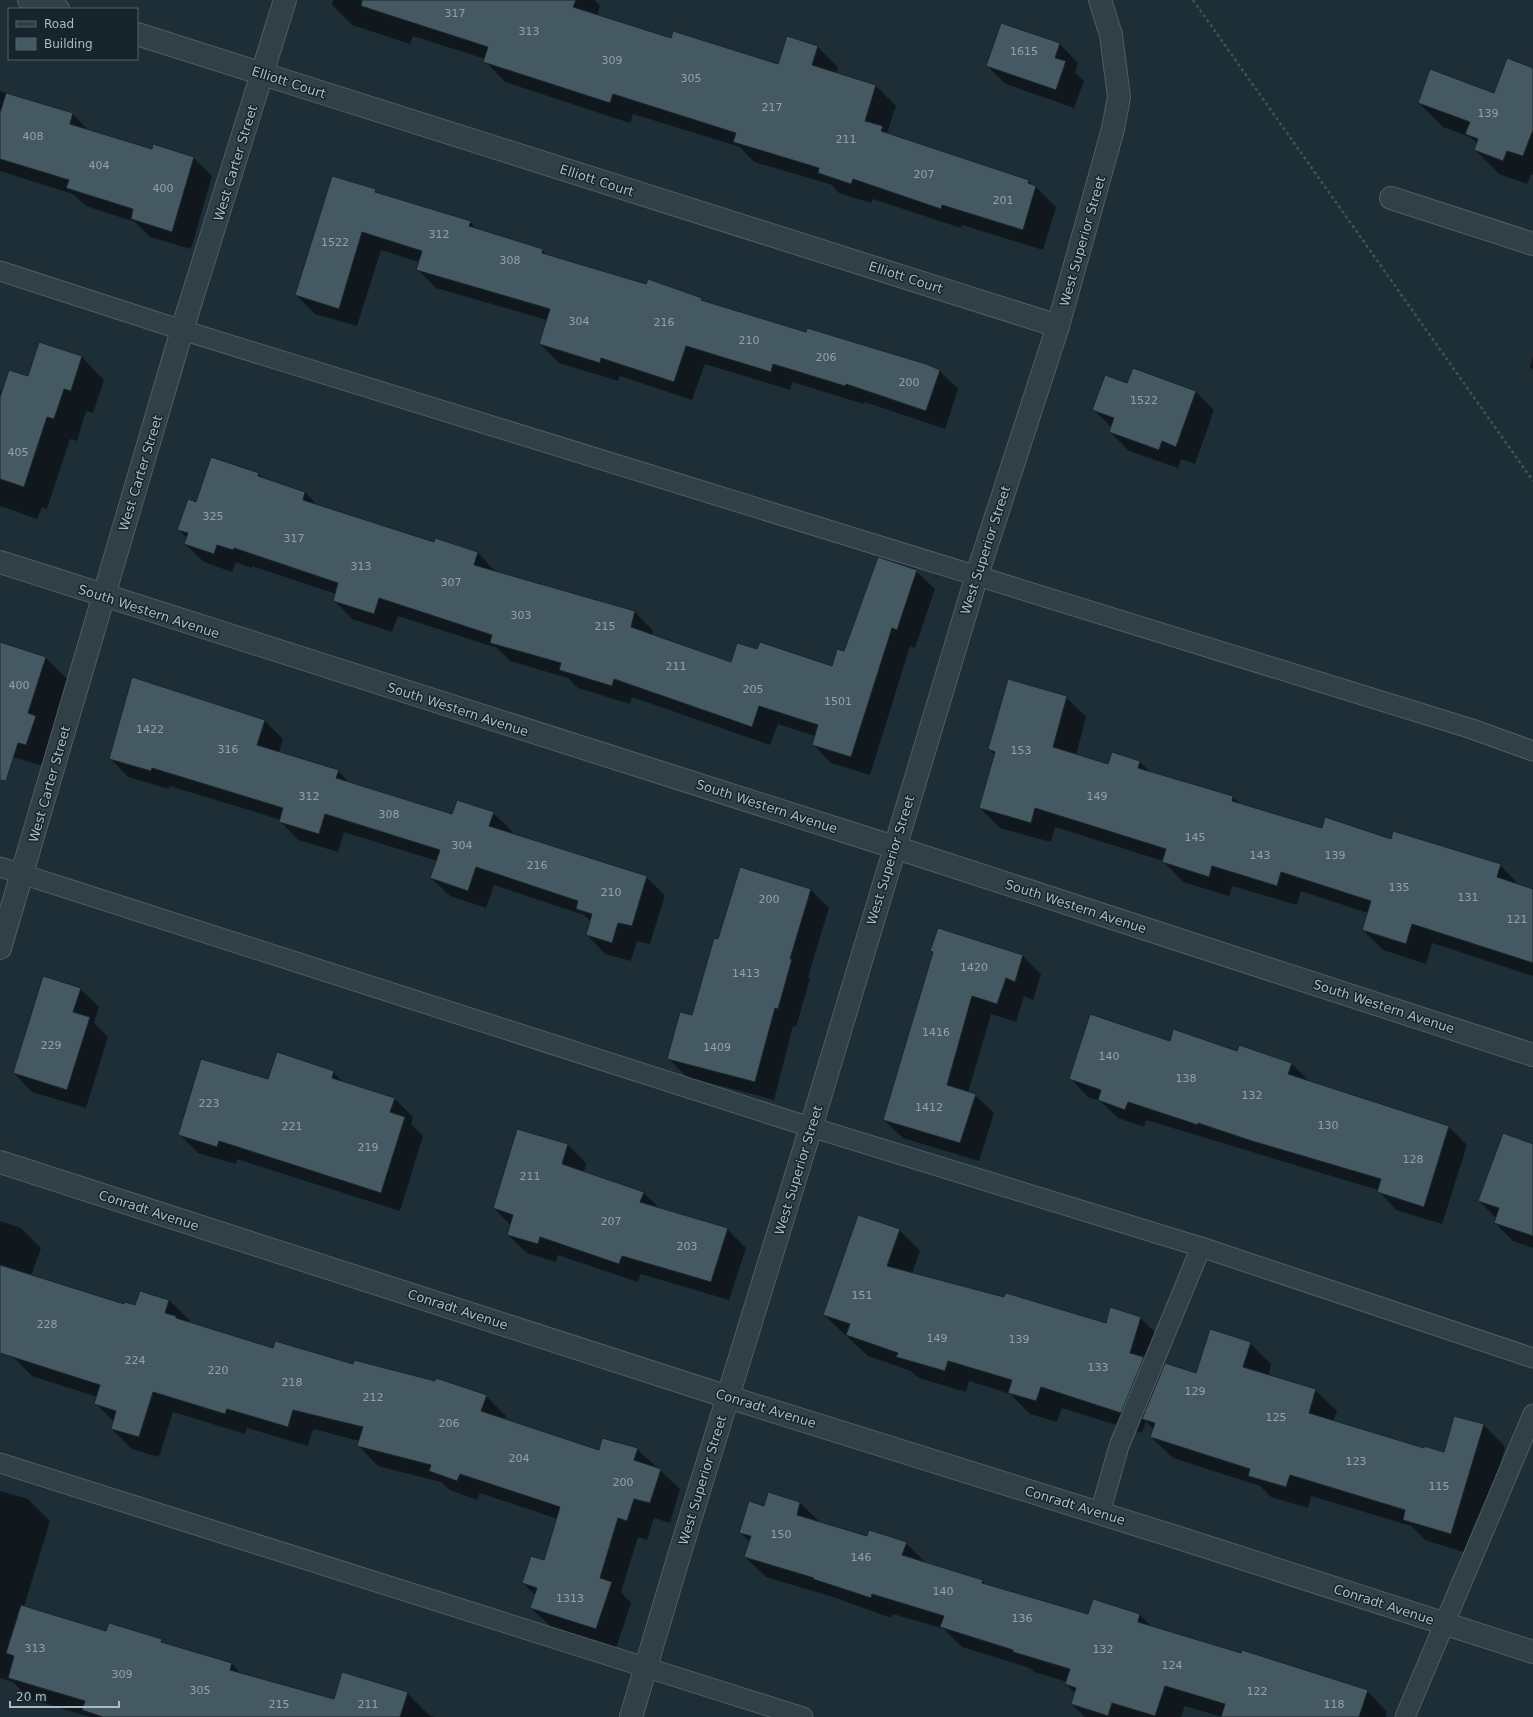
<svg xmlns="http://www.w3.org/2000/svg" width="1533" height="1717" font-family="'DejaVu Sans',sans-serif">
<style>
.shadow{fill:#0007}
.building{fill:#455963;stroke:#19262d}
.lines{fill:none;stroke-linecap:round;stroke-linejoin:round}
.lane-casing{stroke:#4f5d65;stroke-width:21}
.street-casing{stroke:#4f5d65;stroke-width:24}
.path{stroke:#3d5451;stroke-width:2.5;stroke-dasharray:3 3;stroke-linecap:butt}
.lane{stroke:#313f47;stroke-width:19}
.street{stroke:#313f47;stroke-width:22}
.labels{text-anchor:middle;stroke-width:3;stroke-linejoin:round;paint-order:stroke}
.number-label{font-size:11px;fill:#92a2ac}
.street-label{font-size:13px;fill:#abbbc5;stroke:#17242b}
</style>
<rect width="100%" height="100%" fill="#1e2e37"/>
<!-- shadow -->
<g class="shadow">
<polygon points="333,0 595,0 600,6 597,16 672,39 779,66 787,37 818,47 838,67 836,74 876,86 896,106 887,133 890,135 1028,181 1036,187 1056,207 1043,250 962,225 961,228 873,199 871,203 839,193 832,185 754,162 740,147 633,114 630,123 505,82 485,61 485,59 413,36 410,44 352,25 332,5"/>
<polygon points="1001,25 1060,44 1078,63 1075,72 1084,81 1074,108 1006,84 987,66"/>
<polygon points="1533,69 1533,175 1531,174 1527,184 1499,174 1475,150 1478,144 1470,137 1443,127 1419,103 1495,95"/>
<polygon points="0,91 73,114 89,131 153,150 154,146 194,158 212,176 191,249 150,237 135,222 86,206 73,194 0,171"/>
<polygon points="375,190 380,195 470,222 478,230 542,250 548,256 647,286 702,299 705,302 807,333 940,371 958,389 945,429 865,402 864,404 792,382 790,390 705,364 692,400 620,376 618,381 559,363 540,344 547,320 436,288 417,269 419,262 381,250 357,326 315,314 296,295"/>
<polygon points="40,344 82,357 104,380 93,413 86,411 77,441 70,439 47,509 42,507 37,519 0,506 0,390 3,391 29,377"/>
<polygon points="1533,356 1533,370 1530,367"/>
<polygon points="1127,384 1196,392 1214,410 1195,464 1181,459 1178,468 1129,451 1110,432 1112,428 1093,409"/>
<polygon points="259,474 263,479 305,492 318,506 434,543 478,553 496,572 635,612 653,631 652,635 731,663 757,651 832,667 916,571 935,589 915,648 910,646 870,775 831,763 813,744 815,736 778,724 770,745 632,697 630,704 578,688 568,678 510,661 497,648 398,616 392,632 352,619 334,600 336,594 252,566 252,568 236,562 232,572 204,562 185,544 187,538 179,530 197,503"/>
<polygon points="0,643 46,658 70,682 49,768 0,753"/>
<polygon points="1066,697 1086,717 1076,755 1109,765 1112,753 1140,762 1150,772 1233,797 1240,804 1322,830 1391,840 1500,865 1520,886 1533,890 1533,976 1432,943 1426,964 1383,950 1363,930 1368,913 1301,891 1297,905 1232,886 1229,896 1183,882 1163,861 1055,827 1051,842 1000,828 980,808 995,755 989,749"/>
<polygon points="265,721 283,739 279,753 338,771 350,783 452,815 493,813 512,831 511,834 646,877 665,895 650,944 637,941 631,961 605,954 587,935 591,922 584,915 494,885 486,908 450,896 431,878 437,861 344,832 338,852 298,840 280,821 281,820 170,786 169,789 128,777 110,758"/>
<polygon points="811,890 829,908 808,977 810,979 796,1027 793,1026 774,1100 687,1077 668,1058 693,1016 719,940"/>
<polygon points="931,951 1023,956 1041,974 1033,1000 1024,996 1016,1022 991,1014 968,1093 975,1095 994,1113 979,1161 903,1138 884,1120 934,954"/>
<polygon points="80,989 99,1007 94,1023 108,1037 86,1108 32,1092 14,1073"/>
<polygon points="1170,1042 1238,1052 1291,1063 1310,1082 1449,1127 1467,1145 1442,1224 1396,1210 1378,1190 1146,1120 1144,1127 1118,1118 1100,1101 1088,1097 1070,1078"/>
<polygon points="333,1072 344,1083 394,1098 413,1117 411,1124 423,1136 400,1211 237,1159 236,1164 198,1153 179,1134 269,1081"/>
<polygon points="518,1130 568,1145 586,1163 584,1172 644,1193 660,1209 727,1229 746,1248 729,1300 641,1274 638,1282 558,1255 556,1262 527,1253 508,1235 511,1226 494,1208"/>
<polygon points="1533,1144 1533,1248 1513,1241 1495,1223 1496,1218 1479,1201"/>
<polygon points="0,1221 21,1228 41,1248 31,1276 125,1306 136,1306 169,1300 189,1320 188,1323 273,1349 354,1365 486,1396 506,1416 505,1420 599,1451 637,1449 680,1489 670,1523 654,1518 647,1540 638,1537 621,1592 631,1603 616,1648 551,1627 531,1608 535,1595 523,1583 545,1561 558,1519 480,1493 477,1500 450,1490 441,1482 378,1466 359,1446 360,1441 313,1429 308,1446 247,1428 245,1434 173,1412 159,1457 132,1449 112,1429 114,1422 95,1403 97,1397 32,1376 12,1356 0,1329"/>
<polygon points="899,1230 920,1251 912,1273 1106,1324 1140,1318 1162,1339 1153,1367 1161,1376 1197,1374 1250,1343 1271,1364 1268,1376 1315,1390 1337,1411 1333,1422 1424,1449 1444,1453 1455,1417 1484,1425 1505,1447 1473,1555 1425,1540 1411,1526 1311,1496 1308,1508 1271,1497 1260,1486 1173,1458 1151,1437 1154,1430 1146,1422 1142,1433 1062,1408 1057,1422 1030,1414 1010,1394 969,1381 966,1392 919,1378 911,1371 868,1356 824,1315"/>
<polygon points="0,1491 28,1499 50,1521 24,1607 107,1632 161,1640 166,1645 232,1664 241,1674 335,1700 407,1693 429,1715 435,1717 90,1717 30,1699 13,1682 0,1678"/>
<polygon points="769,1493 800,1503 821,1523 868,1538 906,1543 926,1563 982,1580 988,1586 1089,1615 1093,1600 1140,1615 1152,1627 1367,1691 1387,1712 1386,1717 1222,1717 1185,1706 1181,1717 1085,1717 1072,1704 1075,1693 1066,1684 1067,1682 1034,1672 1030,1668 962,1647 944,1629 893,1614 891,1618 833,1597 766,1577 745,1557 750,1542 740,1532 765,1507"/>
</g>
<!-- building -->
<g class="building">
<polygon points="362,0 576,0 573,7 671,38 673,31 778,64 787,36 818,46 812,65 876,85 865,121 883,126 881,131 1029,180 1028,183 1036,186 1023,230 942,205 941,209 853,179 851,184 818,173 819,168 733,142 736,133 613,94 610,103 483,62 488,47 361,6"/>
<polygon points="1001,23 1060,43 1055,58 1066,61 1056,90 986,66"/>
<polygon points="1507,58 1533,68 1533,130 1523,156 1507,151 1503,161 1474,150 1478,139 1465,134 1470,122 1418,103 1430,69 1494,93"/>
<polygon points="6,93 73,113 70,124 152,149 153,144 194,157 172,232 131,219 133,209 66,188 69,180 0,159 0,113"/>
<polygon points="332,176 376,189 375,192 471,221 469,226 543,249 542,253 646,284 648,279 702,298 701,300 806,332 807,328 926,364 940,370 926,411 846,384 845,386 773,364 771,372 686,346 674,382 601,358 600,363 539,344 550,309 416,270 422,251 362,232 339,309 295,295"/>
<polygon points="39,342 82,356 71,391 64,389 54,419 47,417 24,487 0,479 0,397 9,370 28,376"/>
<polygon points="1133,368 1196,391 1176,447 1162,441 1159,450 1109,432 1114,418 1092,410 1105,375 1127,383"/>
<polygon points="211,457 259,473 258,476 305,492 303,500 434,542 435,538 478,552 474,565 635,611 631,627 731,662 737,643 757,649 760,642 832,666 837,649 844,651 878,557 917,570 897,630 892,628 851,757 812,745 818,725 759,706 752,727 614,679 612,686 559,670 561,663 490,643 492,635 379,598 374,614 333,601 338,583 234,548 233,550 217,545 214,554 184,544 188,533 177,530 188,499 196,502"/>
<polygon points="0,642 46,657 28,713 36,716 26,745 18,743 6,781 0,780"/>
<polygon points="132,677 265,720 257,745 339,770 336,778 452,814 457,800 494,812 489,826 647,876 632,926 618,923 612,943 586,935 592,914 576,909 578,901 476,867 468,891 430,878 440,850 325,814 319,834 279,822 283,808 152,768 151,771 109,759"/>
<polygon points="1008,679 1067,696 1053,747 1108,764 1112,752 1140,761 1138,768 1233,796 1232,801 1322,828 1325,817 1391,839 1393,831 1501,864 1497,877 1533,889 1533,963 1412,924 1406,944 1362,930 1371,901 1281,872 1277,886 1212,866 1209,877 1162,862 1166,849 1035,808 1031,823 979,808 995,752 988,749"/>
<polygon points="740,867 811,889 790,959 792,959 778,1009 775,1008 755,1082 667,1059 680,1012 692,1015 714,938 718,939"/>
<polygon points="938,928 1023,955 1015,982 1006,978 997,1004 972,996 947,1085 976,1094 960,1143 883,1120 933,952 930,951"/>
<polygon points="43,976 81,988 73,1012 90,1017 67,1090 13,1073"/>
<polygon points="1090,1014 1170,1041 1173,1029 1237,1051 1239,1045 1292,1063 1288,1074 1449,1126 1424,1207 1377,1192 1381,1179 1252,1141 1198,1123 1198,1125 1128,1102 1125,1110 1098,1100 1101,1090 1069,1079"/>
<polygon points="277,1052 334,1071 332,1078 395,1098 390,1112 405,1117 381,1193 219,1141 217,1147 178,1135 201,1059 268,1079"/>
<polygon points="517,1129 568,1144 562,1164 644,1192 640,1202 728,1228 711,1282 622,1256 619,1264 540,1237 538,1244 507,1235 513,1215 493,1208"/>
<polygon points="1503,1133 1533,1144 1533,1236 1494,1223 1499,1208 1478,1201"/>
<polygon points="858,1215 900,1229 887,1266 1004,1297 1006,1293 1106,1323 1110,1307 1141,1317 1130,1353 1144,1357 1121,1413 1041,1387 1036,1401 1008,1393 1012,1380 948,1361 945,1371 896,1357 898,1353 846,1335 850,1324 823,1315"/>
<polygon points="0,1265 124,1304 125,1302 135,1305 140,1291 169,1300 165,1313 176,1316 176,1318 273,1348 275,1341 353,1364 354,1360 435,1381 436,1378 487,1395 481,1411 599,1450 602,1438 638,1448 634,1460 661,1469 650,1503 634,1499 627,1521 618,1518 600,1578 612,1582 596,1629 530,1608 537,1588 522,1583 531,1556 544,1560 560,1507 460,1474 457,1481 429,1471 431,1465 357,1446 363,1427 293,1410 288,1427 227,1409 225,1414 153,1392 139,1437 111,1429 116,1411 94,1404 100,1385 0,1353"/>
<polygon points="1210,1329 1251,1342 1243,1367 1316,1389 1309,1413 1424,1448 1424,1446 1444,1452 1454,1416 1484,1424 1451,1534 1403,1520 1405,1510 1290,1475 1286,1487 1248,1476 1250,1469 1150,1437 1155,1423 1142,1419 1165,1363 1196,1373"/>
<polygon points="768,1492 800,1502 797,1515 867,1536 869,1530 907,1542 902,1555 983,1580 982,1583 1088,1614 1093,1599 1140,1614 1138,1622 1241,1653 1242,1650 1368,1690 1359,1717 1221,1717 1225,1704 1165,1686 1155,1716 1112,1703 1108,1716 1071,1704 1076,1688 1065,1684 1070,1669 1013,1652 1013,1650 940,1627 944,1616 872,1594 871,1598 813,1579 814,1578 744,1557 751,1536 739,1533 749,1501 764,1506"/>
<polygon points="21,1605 106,1631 109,1623 162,1639 161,1642 232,1663 230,1670 334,1699 342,1672 408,1692 400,1717 103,1717 82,1710 85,1701 8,1678 14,1656 6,1653"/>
</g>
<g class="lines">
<!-- lane casing -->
<g class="lane-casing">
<g id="lane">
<polyline points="0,271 182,330 1472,729 1533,751"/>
<polyline points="0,867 788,1120 1201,1247 1533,1358"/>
<polyline points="0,1463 803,1717"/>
<polyline points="1100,1513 1119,1446 1201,1247"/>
<polyline points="1405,1717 1533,1414"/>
</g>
</g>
<!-- street casing -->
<g class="street-casing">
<g id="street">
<polyline points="29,0 58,9"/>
<polyline points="137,34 1058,326"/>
<polyline points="1391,198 1533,244"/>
<polyline points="0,562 894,847 1533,1055"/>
<polyline points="0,948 182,330 285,0"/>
<polyline points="0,1162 728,1397 1176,1537 1533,1652"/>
<polyline points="631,1717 681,1549 811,1127 977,575 1058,326 1113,129 1119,97 1111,35 1100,0"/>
</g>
</g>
<!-- path -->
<polyline class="path" points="1193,0 1533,481"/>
<!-- lane -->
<use href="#lane" class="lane"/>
<!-- street -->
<use href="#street" class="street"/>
</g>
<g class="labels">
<!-- number labels -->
<g class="number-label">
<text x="455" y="17">317</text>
<text x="529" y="35">313</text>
<text x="1024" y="55">1615</text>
<text x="612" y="64">309</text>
<text x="691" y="82">305</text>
<text x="772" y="111">217</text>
<text x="1488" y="117">139</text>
<text x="33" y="140">408</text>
<text x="846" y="143">211</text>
<text x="99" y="169">404</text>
<text x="924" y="178">207</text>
<text x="163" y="192">400</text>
<text x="1003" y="204">201</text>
<text x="439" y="238">312</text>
<text x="335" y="246">1522</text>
<text x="510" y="264">308</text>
<text x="579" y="325">304</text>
<text x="664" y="326">216</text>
<text x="749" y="344">210</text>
<text x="826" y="361">206</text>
<text x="909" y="386">200</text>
<text x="1144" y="404">1522</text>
<text x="18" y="456">405</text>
<text x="213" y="520">325</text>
<text x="294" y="542">317</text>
<text x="361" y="570">313</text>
<text x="451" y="586">307</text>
<text x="521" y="619">303</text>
<text x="605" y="630">215</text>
<text x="676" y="670">211</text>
<text x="19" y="689">400</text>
<text x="753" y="693">205</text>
<text x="838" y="705">1501</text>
<text x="150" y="733">1422</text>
<text x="228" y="753">316</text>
<text x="1021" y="754">153</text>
<text x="309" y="800">312</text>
<text x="1097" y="800">149</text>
<text x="389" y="818">308</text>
<text x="1195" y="841">145</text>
<text x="462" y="849">304</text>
<text x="1260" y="859">143</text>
<text x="1335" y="859">139</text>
<text x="537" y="869">216</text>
<text x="1399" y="891">135</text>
<text x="611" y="896">210</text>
<text x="1468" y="901">131</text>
<text x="769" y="903">200</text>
<text x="1517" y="923">121</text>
<text x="974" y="971">1420</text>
<text x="746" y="977">1413</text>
<text x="936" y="1036">1416</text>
<text x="51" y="1049">229</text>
<text x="717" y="1051">1409</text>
<text x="1109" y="1060">140</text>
<text x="1186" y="1082">138</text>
<text x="1252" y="1099">132</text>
<text x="209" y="1107">223</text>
<text x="929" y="1111">1412</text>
<text x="1328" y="1129">130</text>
<text x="292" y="1130">221</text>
<text x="368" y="1151">219</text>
<text x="1413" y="1163">128</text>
<text x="530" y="1180">211</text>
<text x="611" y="1225">207</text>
<text x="687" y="1250">203</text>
<text x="862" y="1299">151</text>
<text x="47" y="1328">228</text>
<text x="937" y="1342">149</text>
<text x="1019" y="1343">139</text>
<text x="135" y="1364">224</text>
<text x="1098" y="1371">133</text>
<text x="218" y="1374">220</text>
<text x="292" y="1386">218</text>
<text x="1195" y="1395">129</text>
<text x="373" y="1401">212</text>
<text x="1276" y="1421">125</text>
<text x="449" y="1427">206</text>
<text x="519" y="1462">204</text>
<text x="1356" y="1465">123</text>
<text x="623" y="1486">200</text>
<text x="1439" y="1490">115</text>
<text x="781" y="1538">150</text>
<text x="861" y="1561">146</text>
<text x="943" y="1595">140</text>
<text x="570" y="1602">1313</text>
<text x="1022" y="1622">136</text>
<text x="35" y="1652">313</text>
<text x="1103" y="1653">132</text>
<text x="1172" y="1669">124</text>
<text x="122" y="1678">309</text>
<text x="200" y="1694">305</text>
<text x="1257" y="1695">122</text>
<text x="279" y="1708">215</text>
<text x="368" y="1708">211</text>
<text x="1334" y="1708">118</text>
</g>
<!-- street labels -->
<g class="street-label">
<text transform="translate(289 82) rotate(18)" y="5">Elliott Court</text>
<text transform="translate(235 163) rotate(-73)" y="5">West Carter Street</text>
<text transform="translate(597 180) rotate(18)" y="5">Elliott Court</text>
<text transform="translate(1082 241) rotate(-74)" y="5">West Superior Street</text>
<text transform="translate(906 277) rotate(18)" y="5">Elliott Court</text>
<text transform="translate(140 473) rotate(-73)" y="5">West Carter Street</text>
<text transform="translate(985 550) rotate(-72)" y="5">West Superior Street</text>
<text transform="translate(149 611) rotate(18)" y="5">South Western Avenue</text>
<text transform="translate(458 709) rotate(18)" y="5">South Western Avenue</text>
<text transform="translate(49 784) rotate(-74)" y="5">West Carter Street</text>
<text transform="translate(767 806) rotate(18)" y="5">South Western Avenue</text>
<text transform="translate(890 860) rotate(-73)" y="5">West Superior Street</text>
<text transform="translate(1076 906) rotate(18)" y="5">South Western Avenue</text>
<text transform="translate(1384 1006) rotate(18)" y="5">South Western Avenue</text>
<text transform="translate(798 1170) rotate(-73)" y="5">West Superior Street</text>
<text transform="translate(149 1210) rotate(18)" y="5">Conradt Avenue</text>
<text transform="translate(458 1309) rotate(18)" y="5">Conradt Avenue</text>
<text transform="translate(766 1408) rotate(17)" y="5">Conradt Avenue</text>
<text transform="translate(702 1480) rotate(-73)" y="5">West Superior Street</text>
<text transform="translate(1075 1505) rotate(17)" y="5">Conradt Avenue</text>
<text transform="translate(1384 1604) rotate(18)" y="5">Conradt Avenue</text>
</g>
</g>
<!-- legend -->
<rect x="8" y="8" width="130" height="52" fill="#17242b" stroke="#526069"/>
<rect x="16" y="21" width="20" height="6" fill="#313f47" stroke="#526069"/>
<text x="44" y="28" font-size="12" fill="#abbbc5">Road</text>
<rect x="16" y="38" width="20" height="12" fill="#455963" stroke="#526069"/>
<text x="44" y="48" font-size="12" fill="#abbbc5">Building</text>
<!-- scale -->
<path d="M10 1701v6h109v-6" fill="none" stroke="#abbbc5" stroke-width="2"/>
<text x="16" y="1701" font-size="12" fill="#abbbc5" stroke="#17242b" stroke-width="3" paint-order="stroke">20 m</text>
</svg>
